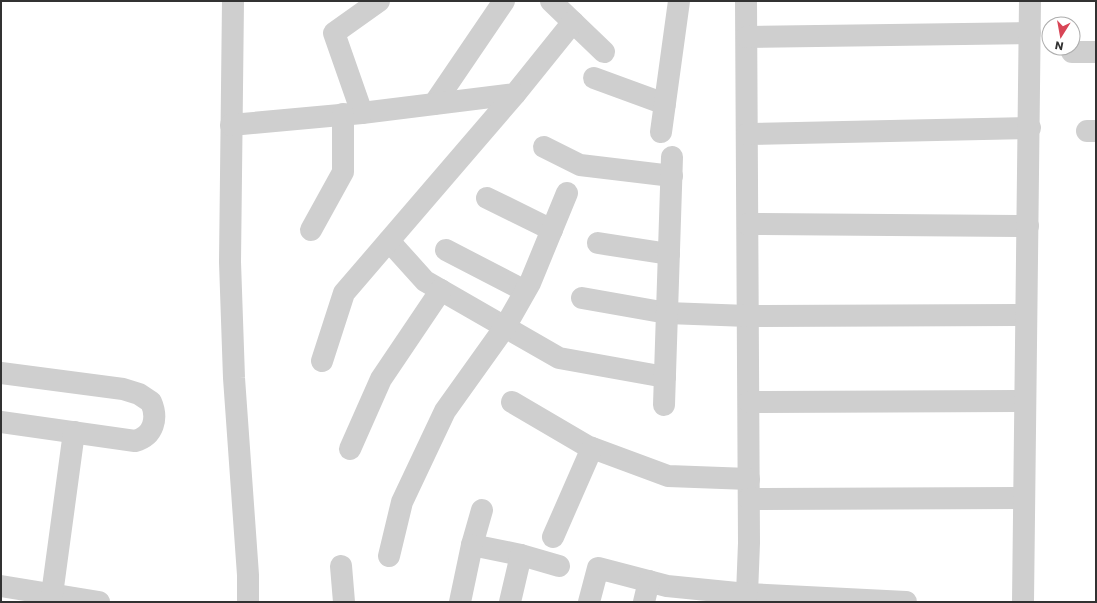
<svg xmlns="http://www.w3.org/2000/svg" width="1097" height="603" font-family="Poppins,sans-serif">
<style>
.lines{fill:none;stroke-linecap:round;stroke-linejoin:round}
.minor{stroke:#cfcfcf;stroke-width:22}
</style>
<rect width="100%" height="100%" fill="#fff"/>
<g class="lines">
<!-- minor -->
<g class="minor">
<polyline points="233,1 230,262 234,378 248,575 248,602"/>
<polyline points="551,1 604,52"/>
<polyline points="746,1 749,543 747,594 906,602"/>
<polyline points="747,37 1030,33"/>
<polyline points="1072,52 1096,52"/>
<polyline points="594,78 665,104"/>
<polyline points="434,104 504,1"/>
<polyline points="362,113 515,94 573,22"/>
<polyline points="231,125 362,113 334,33 379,1"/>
<polyline points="1087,131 1096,131"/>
<polyline points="661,132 679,1"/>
<polyline points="747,134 1030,128"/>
<polyline points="544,147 580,165 672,176"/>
<polyline points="487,198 552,230"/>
<polyline points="748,224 1028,226"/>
<polyline points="311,230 343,172 343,114"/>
<polyline points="389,241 425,281 559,358 665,377"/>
<polyline points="598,243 669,254"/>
<polyline points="446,250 525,291"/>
<polyline points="582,298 667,313 748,316 1026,315"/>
<polyline points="322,361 344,293 515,94"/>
<path d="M1,373L123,389L139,394L151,402C158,418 154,436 135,441L1,422"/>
<polyline points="512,402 587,446 668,476 749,479"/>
<polyline points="749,402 1025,401"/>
<polyline points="664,405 672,157"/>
<polyline points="350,449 381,379 441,290"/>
<polyline points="749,499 1024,498"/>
<polyline points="482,510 472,545 521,555"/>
<polyline points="553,537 592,448"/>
<polyline points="389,556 402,502 445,411 505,327 530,283 567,193"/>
<polyline points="341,566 344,602"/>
<polyline points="1,586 99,602"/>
<polyline points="51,602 74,432"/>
<polyline points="460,602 472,545"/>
<polyline points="510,602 521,555 559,566"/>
<polyline points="589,602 598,568 667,586 747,594"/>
<polyline points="644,602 649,581"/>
<polyline points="1023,602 1030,1"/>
</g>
</g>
<!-- border -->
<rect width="1097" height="603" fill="none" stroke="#323232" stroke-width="4"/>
<!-- north arrow -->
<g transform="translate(1061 36) rotate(191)"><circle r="19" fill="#ffffff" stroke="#adadad"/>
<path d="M0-3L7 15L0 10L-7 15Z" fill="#d84556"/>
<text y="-6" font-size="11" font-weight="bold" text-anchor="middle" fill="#323232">N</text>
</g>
</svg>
